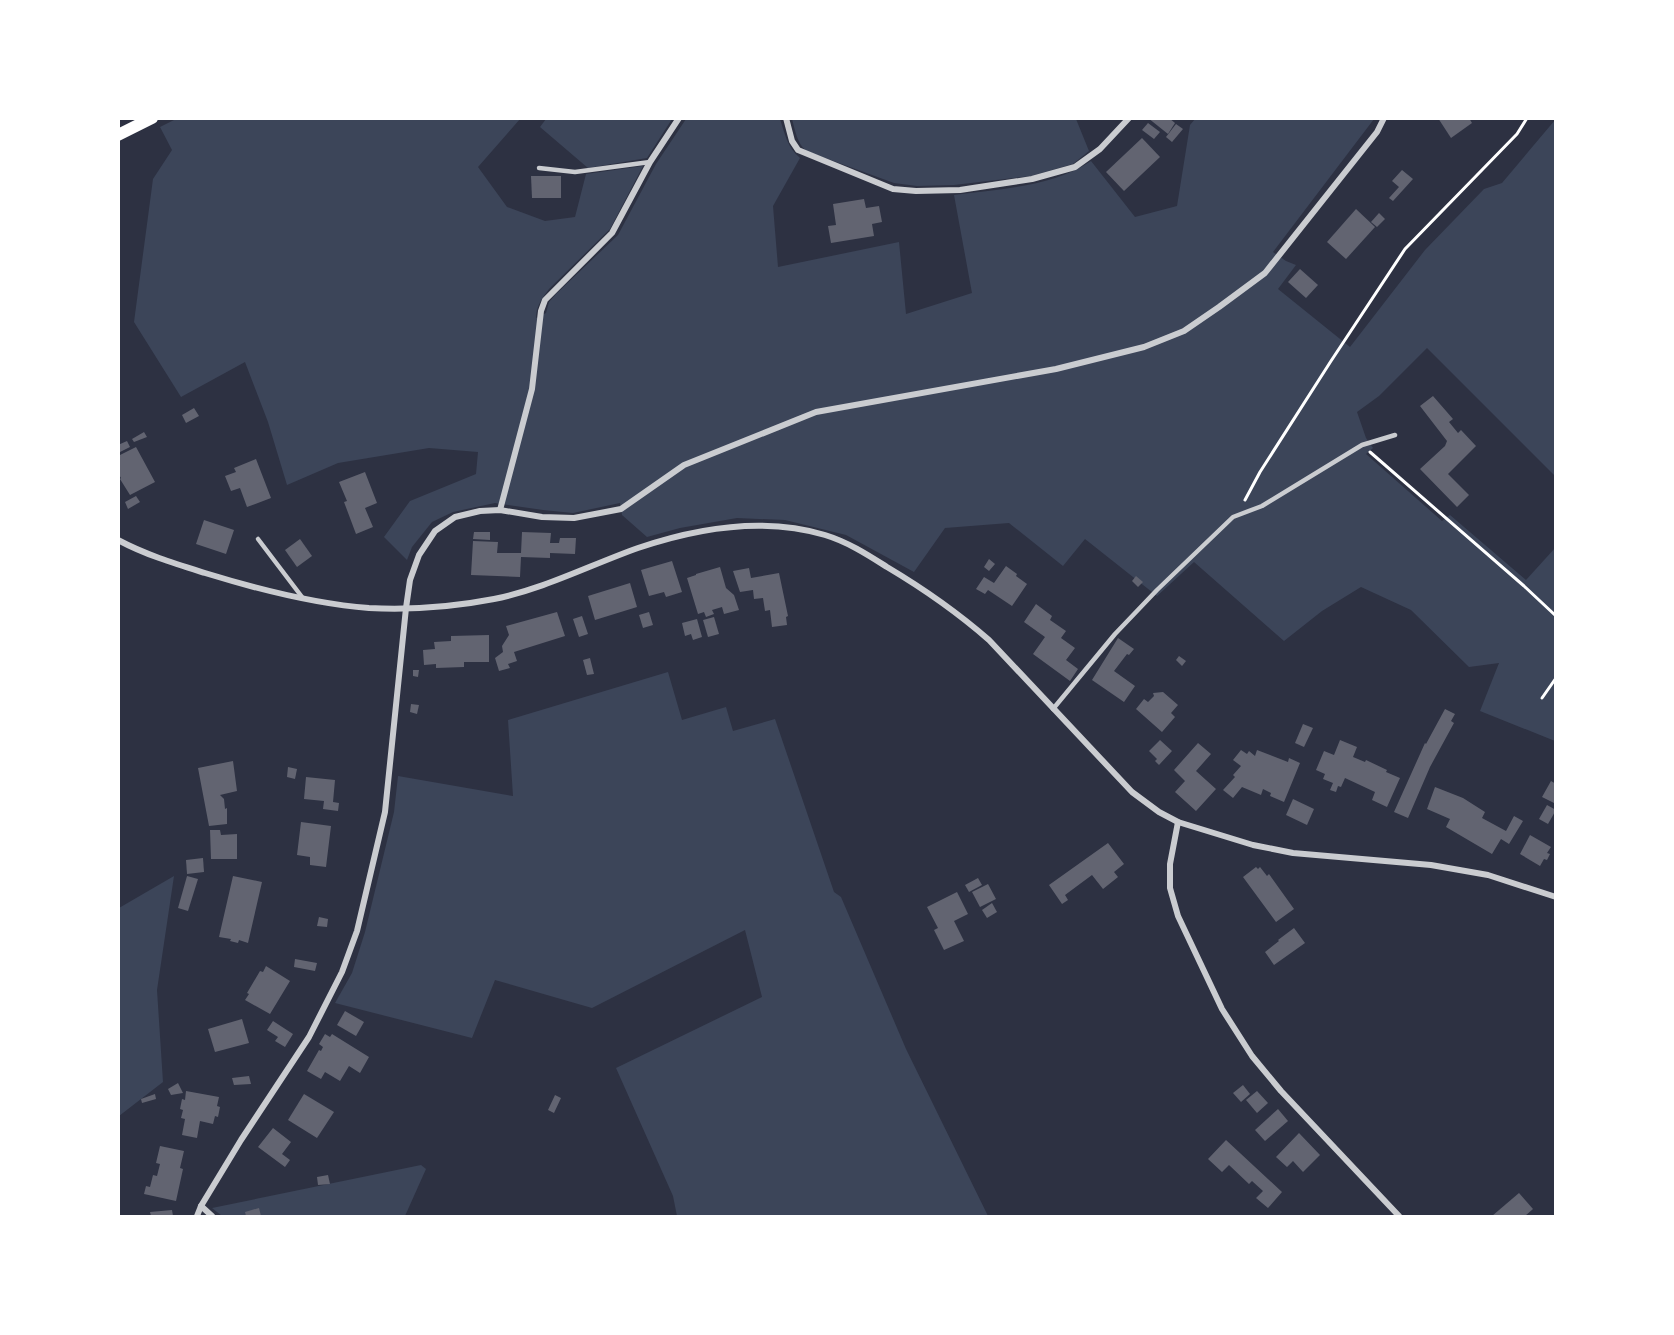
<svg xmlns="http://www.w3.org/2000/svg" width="1674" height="1335" font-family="'DM Sans',sans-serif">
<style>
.green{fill:#3c4559}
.building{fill:#626471}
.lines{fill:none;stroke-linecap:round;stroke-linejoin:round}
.path{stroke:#fff;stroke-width:3}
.service{stroke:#caccd0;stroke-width:4.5}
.minor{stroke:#caccd0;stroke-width:6}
.secondary{stroke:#fff;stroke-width:12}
</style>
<rect width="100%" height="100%" fill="#2d3142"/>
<!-- green -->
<g class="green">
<path d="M176,119H520L478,167L507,207L545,221L575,217L586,174L643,166L610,229L549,289C542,298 536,307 536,318L546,313L549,302L556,294L618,235L656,164L686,119H780C785,134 787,147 800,158L773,206L778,267L899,242L906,314L972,293L954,195C1000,189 1052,187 1091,161L1135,217L1177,206L1190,125L1195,119H1374L1273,252L1286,261L1296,265L1278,289L1350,347L1425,250L1484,189L1502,183L1555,120V476L1427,348L1379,396L1357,412L1366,438L1373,448L1366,454L1442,521L1450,515L1526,580L1555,548V741L1480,711L1499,663L1469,667L1411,610L1361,587L1322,611L1284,641L1194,562L1157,596L1085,539L1063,566L1009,523L945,528L914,572L846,535L785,520L737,518L680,528L647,537L622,515L620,503L573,513L543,510L495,503L453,512L432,522L412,547L407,560L384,537L410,501L476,474L478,452L429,448L338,463L287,485L268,422L245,362L181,397L134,322L153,179L172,150L160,127Z"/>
<polygon points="546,119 546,118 672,119 647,158 588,168 540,127"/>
<path d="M792,119H1076L1089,151L1073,164L1031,176L954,185L917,186L894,183L806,151C797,143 795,130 792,119Z"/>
<polygon points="668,672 682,720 726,707 733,731 775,719 834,892 841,897 906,1049 988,1216 677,1216 673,1196 616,1068 762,997 745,930 592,1008 495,980 472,1038 335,1003 352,973 365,932 394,812 398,776 513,796 508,720"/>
<polygon points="174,876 157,990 163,1082 119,1116 119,908"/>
<polygon points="421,1165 426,1169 405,1216 222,1216 212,1208"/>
</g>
<!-- building -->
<g class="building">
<polygon points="1148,118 1169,118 1175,123 1168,134"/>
<polygon points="1438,118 1469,118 1472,123 1451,138"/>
<polygon points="1148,123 1160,132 1154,139 1142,130"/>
<polygon points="1176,124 1183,129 1172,142 1166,137"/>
<polygon points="1142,138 1160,157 1124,191 1106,172"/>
<polygon points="1402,170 1413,179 1393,201 1389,198 1399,187 1392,181"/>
<polygon points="531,176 561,176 561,198 532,198"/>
<polygon points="864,199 866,208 879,206 882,222 872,224 874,236 831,243 828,226 836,225 833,204"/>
<polygon points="1356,209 1375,227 1346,259 1327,242"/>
<polygon points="1379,213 1385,219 1377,227 1371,222"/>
<polygon points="1300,269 1318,285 1306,298 1288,282"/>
<polygon points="1433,396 1453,419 1449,422 1458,433 1461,430 1476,446 1448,474 1469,495 1457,507 1420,469 1445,446 1447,441 1420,406"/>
<polygon points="194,408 199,416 186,423 182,415"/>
<polygon points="144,432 147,437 134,442 132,439"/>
<polygon points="127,441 130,447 118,453 118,445"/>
<polygon points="136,447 155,482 130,495 120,479 121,478 118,473 118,456"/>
<polygon points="256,459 271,498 247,507 240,488 231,491 225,476 236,472 234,468"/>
<polygon points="365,472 377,503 365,508 373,527 356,534 344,502 347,501 339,482"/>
<polygon points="136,496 140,502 128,509 125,502"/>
<polygon points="204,520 234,530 226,554 196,544"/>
<polygon points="474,532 490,532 490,540 473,539"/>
<polygon points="522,532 551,533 550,543 559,543 560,538 576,538 575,554 550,553 550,558 521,557 520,577 471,575 473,541 498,542 497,553 521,553"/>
<polygon points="300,539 312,556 297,567 285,550"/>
<polygon points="989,559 995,564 989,571 984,567"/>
<polygon points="672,561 682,592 666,597 664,592 649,596 641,570"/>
<polygon points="1006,566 1017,574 1016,576 1027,584 1012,606 988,590 985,594 976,589 984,577 994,583"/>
<polygon points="720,567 726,588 734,595 739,610 724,614 722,607 712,610 714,614 706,617 704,612 698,614 687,578 696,575 696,574"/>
<polygon points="749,568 751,578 779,573 788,616 786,617 787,625 772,627 770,610 765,611 763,598 754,599 753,590 740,592 733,571"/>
<polygon points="1136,576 1143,582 1138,587 1132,581"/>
<polygon points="630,583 637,607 595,620 588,596"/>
<polygon points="1036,604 1052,616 1050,620 1066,631 1061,638 1075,648 1066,660 1078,669 1070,681 1033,654 1045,637 1024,622"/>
<polygon points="557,612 565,636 514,652 517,661 508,664 510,668 499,671 495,658 503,652 502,646 509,635 506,626"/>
<polygon points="649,612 653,625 643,628 639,615"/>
<polygon points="582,616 588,634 579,637 573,619"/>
<polygon points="714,617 719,634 708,637 703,620"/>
<polygon points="697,619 702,637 693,640 691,634 685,636 682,623"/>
<polygon points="489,635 489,662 464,662 464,667 436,668 436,664 424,665 423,650 435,649 434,642 451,641 451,636"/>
<polygon points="1118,638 1134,649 1129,655 1127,654 1114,671 1135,686 1124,702 1092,680"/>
<polygon points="1179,656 1186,661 1182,666 1176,660"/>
<polygon points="590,658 594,674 587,675 583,660"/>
<polygon points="413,670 419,670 418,677 413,676"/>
<polygon points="1163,692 1178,705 1171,713 1175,717 1162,732 1136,709 1144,699 1148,702 1154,696 1153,693"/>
<polygon points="411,704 419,705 417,714 410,712"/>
<polygon points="1445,709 1455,714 1451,721 1454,723 1430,767 1408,818 1394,812 1425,743 1426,744"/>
<polygon points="1303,724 1313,728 1304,747 1295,743"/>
<polygon points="1160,740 1172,751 1159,765 1155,761 1157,759 1149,751"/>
<polygon points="1340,740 1357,747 1353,757 1365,762 1366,760 1387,770 1386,772 1400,778 1387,807 1372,800 1375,792 1345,778 1341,787 1338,786 1336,792 1330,790 1333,783 1323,779 1325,774 1316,770 1324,751 1334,755"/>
<polygon points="1198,743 1211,754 1196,771 1216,789 1196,811 1175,792 1185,781 1174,770"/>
<polygon points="1241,750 1247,754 1249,751 1255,756 1257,750 1288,762 1289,758 1300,763 1284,802 1270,796 1271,793 1263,789 1261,795 1242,787 1233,798 1223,790 1235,777 1233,775 1241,766 1233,760"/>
<polygon points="233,761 237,791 220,795 224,799 225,809 227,808 227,824 209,826 198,768"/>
<polygon points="288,767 297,769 295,779 287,777"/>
<polygon points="306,777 335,780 333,802 339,803 338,811 323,809 324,801 304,799"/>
<polygon points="1551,781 1556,784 1556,804 1542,797"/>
<polygon points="1435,787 1463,798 1485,812 1482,818 1506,831 1514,816 1523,821 1509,844 1501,839 1492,854 1446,827 1450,819 1427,809"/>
<polygon points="1293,799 1314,809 1307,825 1286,815"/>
<polygon points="1547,805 1556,810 1548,824 1539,819"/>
<polygon points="301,822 331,826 326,867 310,865 310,857 297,855"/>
<polygon points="210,830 220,830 221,835 237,834 237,859 211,859"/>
<polygon points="1530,835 1551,847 1547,853 1550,854 1547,860 1544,859 1540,866 1520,854"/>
<polygon points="1108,843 1124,864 1114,872 1118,877 1103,889 1092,875 1065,895 1068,900 1062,904 1049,885"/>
<polygon points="203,858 204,872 187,874 186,860"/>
<polygon points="1256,867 1258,869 1260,867 1267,876 1269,874 1294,909 1276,922 1243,877"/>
<polygon points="187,876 198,879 188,911 178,908"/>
<polygon points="233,876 262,882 248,943 239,940 238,943 230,941 231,939 219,937"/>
<polygon points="978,878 982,885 969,892 965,885"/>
<polygon points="988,884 996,899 980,907 972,892"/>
<polygon points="957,892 968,914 954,921 964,941 944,950 934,930 938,928 927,907"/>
<polygon points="992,903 997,912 987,918 982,910"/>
<polygon points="319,917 328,919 327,927 317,926"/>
<polygon points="1294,928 1305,943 1274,965 1265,952 1279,941 1278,940"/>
<polygon points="295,959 317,963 315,971 294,967"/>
<polygon points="266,966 290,981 270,1014 245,1000 249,994 247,993 260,971 263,972"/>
<polygon points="345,1011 364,1022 356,1036 337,1025"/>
<polygon points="242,1019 249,1043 215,1052 208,1029"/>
<polygon points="273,1021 293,1034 285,1047 275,1041 278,1037 267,1030"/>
<polygon points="325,1034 330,1037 332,1034 369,1057 360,1073 349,1066 340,1081 325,1072 321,1079 307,1071 319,1050 321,1051 323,1047 319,1044"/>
<polygon points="249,1076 251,1084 234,1085 232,1078"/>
<polygon points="178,1083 183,1093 171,1095 168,1089"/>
<polygon points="1243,1085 1250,1094 1241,1102 1233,1093"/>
<polygon points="186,1091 219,1097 217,1106 220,1107 218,1117 215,1116 213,1124 200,1121 197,1138 182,1135 185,1119 181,1118 183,1110 180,1109 182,1099 185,1100"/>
<polygon points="1257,1091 1268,1103 1257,1113 1246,1100"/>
<polygon points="155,1094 156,1099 142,1103 141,1099"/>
<polygon points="304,1094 334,1112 317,1138 288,1120"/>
<polygon points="555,1095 561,1098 554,1113 548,1110"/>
<polygon points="1278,1109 1288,1121 1265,1141 1255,1130"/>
<polygon points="273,1128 291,1142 282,1154 290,1160 285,1167 258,1147"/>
<polygon points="1299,1133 1320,1155 1303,1172 1293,1161 1287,1167 1276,1157"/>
<polygon points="1226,1140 1282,1192 1268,1208 1256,1198 1263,1191 1252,1181 1249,1184 1229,1165 1222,1172 1208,1159"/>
<polygon points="160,1146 184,1151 180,1168 183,1169 176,1201 144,1194 146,1186 150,1187 153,1175 157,1176 160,1164 156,1163"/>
<polygon points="328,1175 330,1184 318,1185 317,1177"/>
<polygon points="1519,1193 1533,1209 1525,1216 1492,1216"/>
<polygon points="259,1208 261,1216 246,1216 245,1212"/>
<polygon points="172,1210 173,1216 151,1216 150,1212"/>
</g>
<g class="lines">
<!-- path -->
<g class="path">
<polyline points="1370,452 1524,586 1556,616"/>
<polyline points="1245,500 1260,472 1331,361 1405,249 1517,134 1527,118"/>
<polyline points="1542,698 1556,678"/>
</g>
<!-- service -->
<g class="service">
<polyline points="539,168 575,172 650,162"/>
<polyline points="258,539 302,597"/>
<polyline points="1053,709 1115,634 1157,590 1233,517 1262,506 1362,445 1395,435"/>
</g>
<!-- minor -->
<g class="minor">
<polyline points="786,118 792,141 798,150 893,189 916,191 960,190 1032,179 1075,167 1100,149 1129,118"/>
<polyline points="500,510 532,389 541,311 545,300 612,233 650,162 679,118"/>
<path d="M118,540C146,555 176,564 205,573C257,589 315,604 369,608C410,610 453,607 494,599C544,589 590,565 638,548C697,528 765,517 825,535C848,542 868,555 887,567C924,589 957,612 989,640L1132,792L1159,812L1178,822L1253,845L1293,853L1431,865L1488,875L1556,897"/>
<polyline points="1178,822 1170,864 1170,888 1178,916 1222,1009 1252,1056 1281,1091 1399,1216"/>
<polyline points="201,1206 212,1216"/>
<polyline points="197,1216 201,1206 241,1140 309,1037 342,972 357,931 385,812 406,608 410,580 419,555 435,531 455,517 480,511 500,510 542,517 574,518 621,509 684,465 816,412 1056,369 1144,347 1184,331 1219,307 1265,273 1377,132 1384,118"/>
</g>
<!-- secondary -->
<polyline class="secondary" points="118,135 152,118"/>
</g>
<!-- border -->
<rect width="1674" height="1335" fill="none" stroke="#ffffff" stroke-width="240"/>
</svg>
